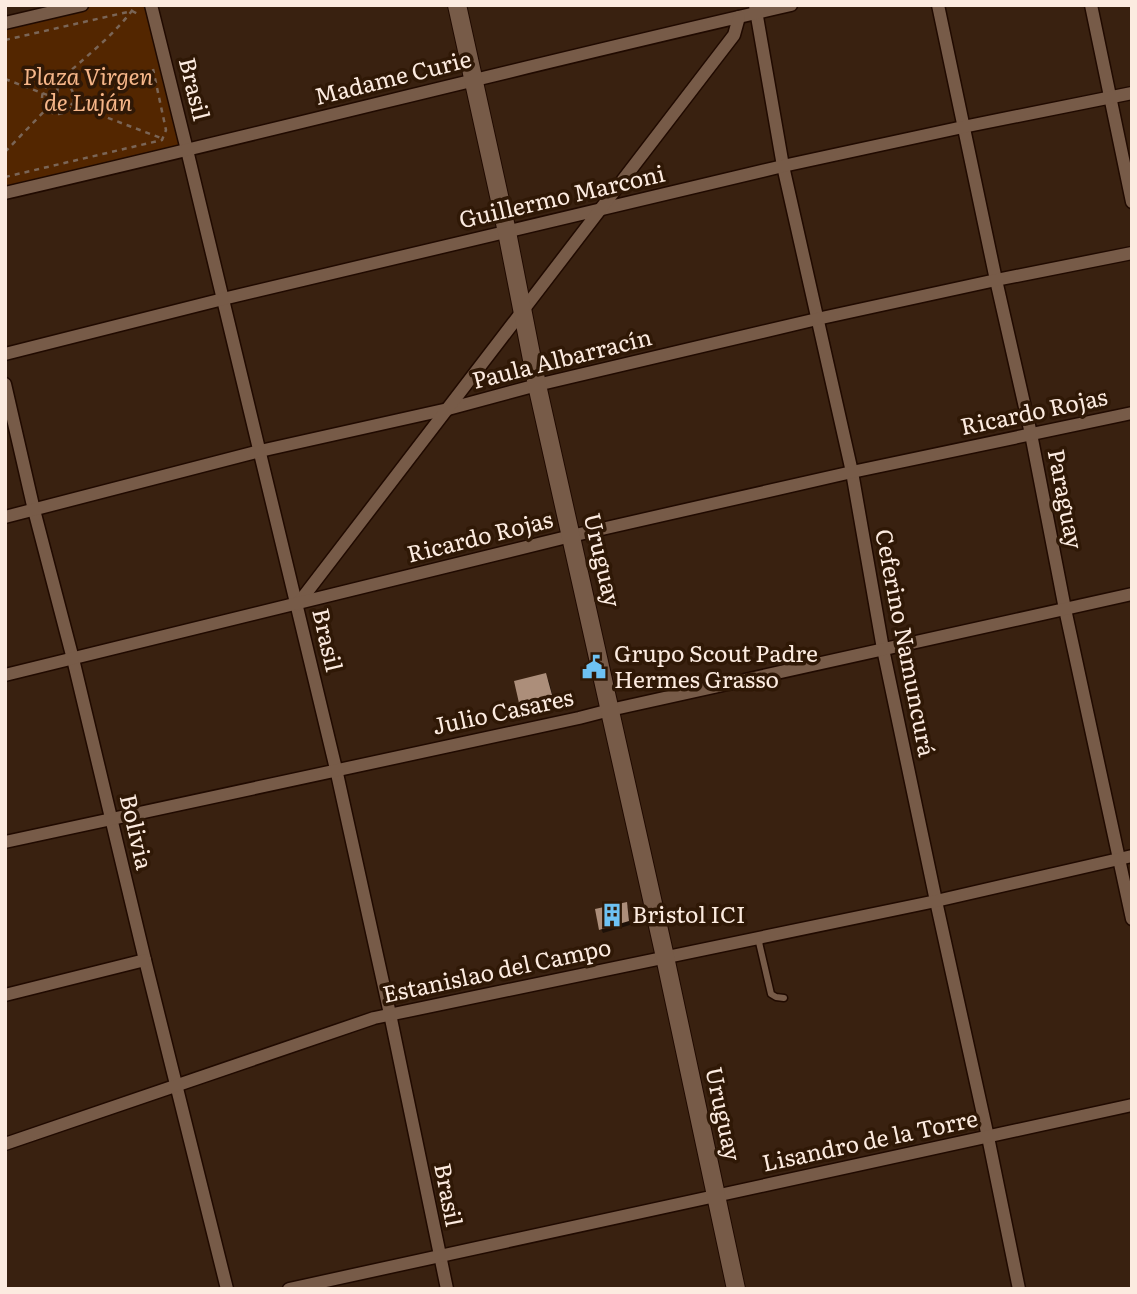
<svg xmlns="http://www.w3.org/2000/svg" width="1137" height="1294" font-family="Literata,serif">
<style>
.green{fill:#532600}
.shadow{fill:#0007}
.building{fill:#ac8e7a}
.lines{fill:none;stroke-linecap:round;stroke-linejoin:round}
.lane-casing{stroke:#200a00;stroke-width:9}
.street-casing{stroke:#200a00;stroke-width:15}
.secondary-casing{stroke:#200a00;stroke-width:20}
.path{stroke:#7a6556;stroke-width:2.5;stroke-dasharray:5 5;stroke-linecap:butt}
.lane{stroke:#775b48;stroke-width:6}
.street{stroke:#775b48;stroke-width:12}
.secondary{stroke:#775b48;stroke-width:18}
.labels{text-anchor:middle;stroke-width:7;stroke-linejoin:round;paint-order:stroke}
.park-label{font-size:23px;font-style:italic;fill:#f6b689;stroke:#2f1806}
.street-label{font-size:23px;fill:#fcebe0;stroke:#2f1806}
.poi-label{font-size:23px;fill:#fcebe0;stroke:#2f1806;text-anchor:start}
</style>
<rect width="100%" height="100%" fill="#392110"/>
<!-- green -->
<polygon class="green" points="82,5 151,5 187,150 5,193 5,23"/>
<!-- shadow -->
<g class="shadow">
<polygon points="545,675 549,681 554,701 524,709 521,702"/>
<polygon points="626,904 628,908 630,925 603,933 601,929"/>
</g>
<!-- building -->
<g class="building">
<polygon points="546,673 552,695 519,703 514,681"/>
<polygon points="627,902 629,921 599,930 595,909"/>
</g>
<g class="lines">
<!-- lane casing -->
<g class="lane-casing">
<polyline id="lane" points="758,938 771,994 776,997 784,998"/>
</g>
<!-- street casing -->
<g class="street-casing">
<g id="street">
<polyline points="151,5 187,150 336,769 390,1014 447,1289"/>
<polyline points="755,5 783,166 852,472 883,649 936,901 988,1137 1019,1289"/>
<polyline points="938,5 996,280 1031,434 1065,609 1132,919"/>
<polyline points="1091,5 1132,202"/>
<polyline points="5,23 82,5"/>
<path d="M5,193C268,132 528,65 791,5"/>
<polyline points="5,354 223,299 783,166 963,127 1132,93"/>
<polyline points="5,384 34,510 73,659 145,960 227,1289"/>
<polyline points="5,517 260,451 448,409 537,385 817,319 996,280 1132,253"/>
<polyline points="297,605 734,35 739,17"/>
<polyline points="5,675 571,536 852,472 1132,413"/>
<polyline points="5,842 579,718 610,710 1132,594"/>
<polyline points="5,995 145,960"/>
<polyline points="5,1144 374,1018 936,901 1132,856"/>
<polyline points="289,1289 1132,1105"/>
</g>
</g>
<!-- secondary casing -->
<g class="secondary-casing">
<polyline id="secondary" points="457,5 507,232 537,385 665,957 736,1289"/>
</g>
<!-- path -->
<g class="path">
<polyline points="5,40 132,11 140,15"/>
<polyline points="5,79 161,138 161,139"/>
<circle cx="58" cy="98" r="16"/>
<path d="M5,152L57,98L58,82C84,58 116,34 136,5"/>
<polyline points="5,177 162,140 166,130 153,69"/>
</g>
<!-- lane -->
<use href="#lane" class="lane"/>
<!-- street -->
<use href="#street" class="street"/>
<!-- secondary -->
<use href="#secondary" class="secondary"/>
</g>
<!-- icons -->
<defs>
<g id="civic-bare" transform="scale(1.89)"><path d="M-.6-6.5H3V-4.5H.6V-3L4-1V1h2V6H-6V1h2V-1L-.6-3ZM-1.2 2.5V6h2.4V2.5Z" fill="#6ec2f3" stroke="#2f1806" stroke-width="2.5" paint-order="stroke"/></g>
<g id="building-bare" transform="scale(1.89)"><path d="M-4-6H4V6H1V3H-1V6H-4ZM-2.5-4.3h1.7v1.8h-1.7ZM.8-4.3h1.7v1.8H.8ZM-2.5-1h1.7V.8h-1.7ZM.8-1h1.7V.8H.8Z" fill="#6ec2f3" stroke="#2f1806" stroke-width="2.5" paint-order="stroke"/></g>
</defs>
<g fill-rule="evenodd">
<use href="#civic-bare" x="594" y="667"/>
<use href="#building-bare" x="612" y="915"/>
</g>
<g class="labels">
<!-- park labels -->
<g class="park-label">
<text x="88" y="85">Plaza Virgen<tspan x="88" dy="26">de Luján</tspan></text>
</g>
<!-- street labels -->
<g class="street-label">
<text transform="translate(393 78) rotate(-14)" y="8">Madame Curie</text>
<text transform="translate(194 89) rotate(76)" y="8">Brasil</text>
<text transform="translate(562 197) rotate(-13)" y="8">Guillermo Marconi</text>
<text transform="translate(562 359) rotate(-14)" y="8">Paula Albarracín</text>
<text transform="translate(1034 412) rotate(-12)" y="8">Ricardo Rojas</text>
<text transform="translate(1065 499) rotate(79)" y="8">Paraguay</text>
<text transform="translate(480 537) rotate(-14)" y="8">Ricardo Rojas</text>
<text transform="translate(602 560) rotate(77)" y="8">Uruguay</text>
<text transform="translate(327 640) rotate(77)" y="8">Brasil</text>
<text transform="translate(905 643) rotate(79)" y="8">Ceferino Namuncurá</text>
<text transform="translate(503 712) rotate(-12)" y="8">Julio Casares</text>
<text transform="translate(136 832) rotate(77)" y="8">Bolivia</text>
<text transform="translate(497 971) rotate(-12)" y="8">Estanislao del Campo</text>
<text transform="translate(723 1114) rotate(78)" y="8">Uruguay</text>
<text transform="translate(870 1141) rotate(-12)" y="8">Lisandro de la Torre</text>
<text transform="translate(448 1195) rotate(79)" y="8">Brasil</text>
</g>
<!-- poi labels -->
<g class="poi-label">
<text x="614" y="662">Grupo Scout Padre<tspan x="614" dy="26">Hermes Grasso</tspan></text>
<text x="632" y="923">Bristol ICI</text>
</g>
</g>
<!-- border -->
<rect width="1137" height="1294" fill="none" stroke="#fcebe0" stroke-width="14"/>
</svg>
